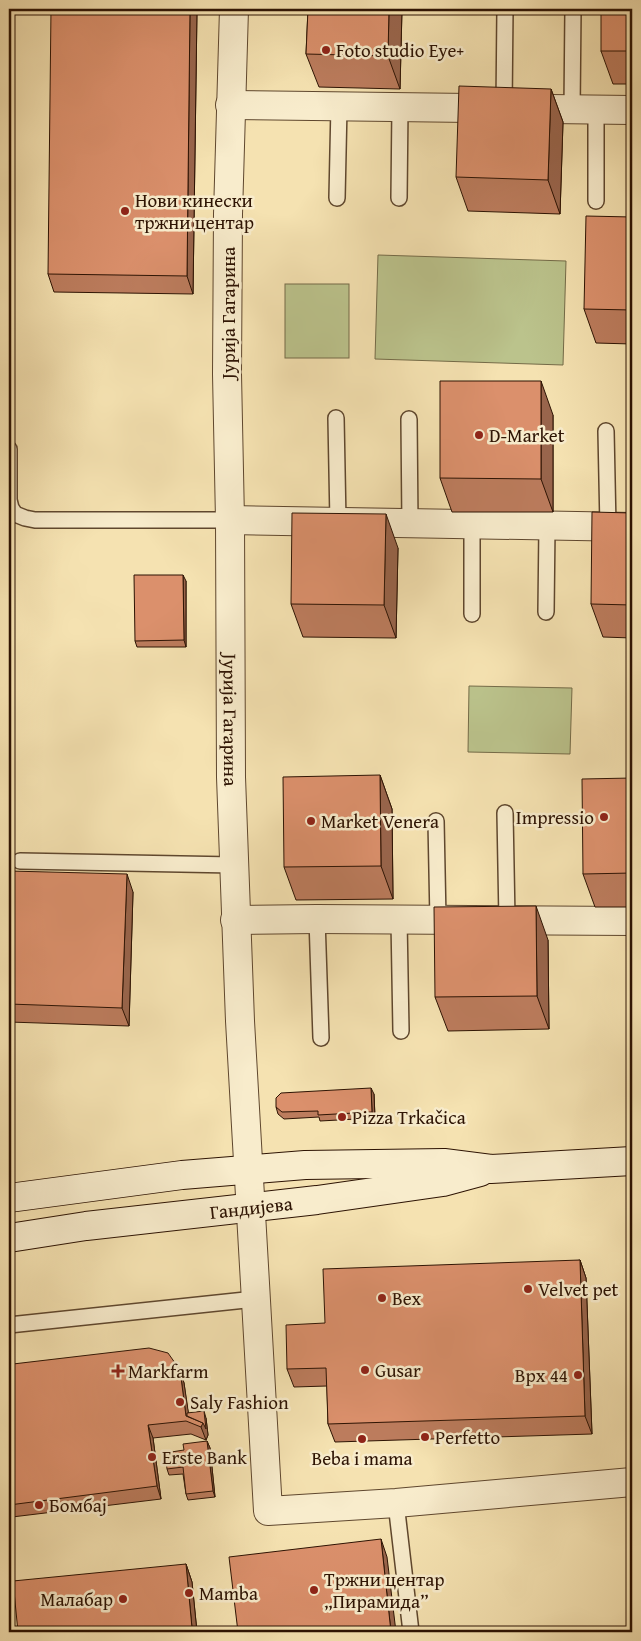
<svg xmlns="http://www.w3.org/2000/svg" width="641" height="1641" font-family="'Gentium Book Plus',serif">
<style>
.green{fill:#bbc38c;stroke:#746b48}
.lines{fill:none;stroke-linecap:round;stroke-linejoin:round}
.lane-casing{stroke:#5f472e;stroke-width:18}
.street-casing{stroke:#5f472e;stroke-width:30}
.secondary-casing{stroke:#2d1303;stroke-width:30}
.lane{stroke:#f8eccc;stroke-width:15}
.street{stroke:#f8eccc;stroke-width:28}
.secondary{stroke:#f8eccc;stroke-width:28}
.wall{fill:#bc7c5d;stroke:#2d1303}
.shaded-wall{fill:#99654c;stroke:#2d1303}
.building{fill:#db906c;stroke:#2d1303}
.poi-dot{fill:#8f2418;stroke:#f8eccc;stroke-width:2}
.labels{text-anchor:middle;stroke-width:5;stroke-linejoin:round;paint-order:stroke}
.poi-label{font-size:19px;fill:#2d1303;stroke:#f8eccc;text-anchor:start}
.street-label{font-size:19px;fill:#2d1303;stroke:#f8eccc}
</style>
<rect width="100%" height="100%" fill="#f5e2b1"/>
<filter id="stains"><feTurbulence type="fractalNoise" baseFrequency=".004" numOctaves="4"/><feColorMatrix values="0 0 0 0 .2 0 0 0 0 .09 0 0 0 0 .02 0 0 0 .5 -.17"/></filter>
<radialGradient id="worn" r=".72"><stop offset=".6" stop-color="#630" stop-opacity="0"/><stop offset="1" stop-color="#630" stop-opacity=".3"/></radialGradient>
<!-- green -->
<g class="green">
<polygon points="378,255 566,261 563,365 375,359"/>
<rect x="285" y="284" width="64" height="74"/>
<polygon points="469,686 572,688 570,754 468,752"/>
</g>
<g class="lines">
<!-- lane casing -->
<g class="lane-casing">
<g id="lane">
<polyline points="504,107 505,9"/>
<polyline points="572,109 573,9"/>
<polyline points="596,109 596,201"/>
<polyline points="337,198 339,106"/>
<polyline points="399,198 400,107"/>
<polyline points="336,418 338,522"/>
<polyline points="409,419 410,524"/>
<polyline points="606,431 608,527"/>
<polyline points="9,449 9,500 11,508 15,514 25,518 35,520 230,520"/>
<polyline points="472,525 472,614"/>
<polyline points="546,612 547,526"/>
<polyline points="505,813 507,920"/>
<polyline points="436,821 438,920"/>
<polyline points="20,861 234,865"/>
<polyline points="317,919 321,1038"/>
<polyline points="399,920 401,1031"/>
<polyline points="9,1325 255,1299"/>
<polyline points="396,1503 411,1632"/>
</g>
</g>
<!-- street casing -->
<g class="street-casing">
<g id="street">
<path id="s1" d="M234,9L228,214L227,374L230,520L231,777L240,1021L268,1511L396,1503L632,1482"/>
<polyline points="230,105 632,110"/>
<polyline points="230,520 632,527"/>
<polyline points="235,920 317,919 632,921"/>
</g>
</g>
<!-- secondary casing -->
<g class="secondary-casing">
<g id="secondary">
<polyline points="9,1198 182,1175 305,1165 444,1163 491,1169 632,1161"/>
<path id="s2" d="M9,1238L86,1226L317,1200L443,1182L480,1172"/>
</g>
</g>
<!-- lane -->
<use href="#lane" class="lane"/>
<!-- street -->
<use href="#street" class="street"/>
<!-- secondary -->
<use href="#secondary" class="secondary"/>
</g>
<!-- wall -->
<g class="wall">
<polygon points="197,9 193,294 54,292 48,274"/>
<polygon points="308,9 402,9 400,89 319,87 306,54"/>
<polygon points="632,9 632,84 613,84 601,51"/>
<polygon points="551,89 563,122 560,214 468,211 456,177"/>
<polygon points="632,217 632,344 596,343 584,309"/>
<polygon points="553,415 553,512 452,512 440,478"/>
<polygon points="632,513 632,638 603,637 591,604"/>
<polygon points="398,548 396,638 303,637 291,604"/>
<polygon points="186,581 186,647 137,647 135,641"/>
<polygon points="380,775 392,809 393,899 296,900 284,867"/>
<polygon points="632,778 632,907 595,907 583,874"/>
<polygon points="9,871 133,892 129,1026 9,1022"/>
<polygon points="548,940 549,1029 448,1031 435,997"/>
<polygon points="374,1094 375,1118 320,1121 319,1117 284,1119 278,1114 276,1107"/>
<polygon points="580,1260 586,1278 592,1434 335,1442 328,1424 327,1386 294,1387 287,1369 325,1323"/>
<polygon points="180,1370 184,1383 188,1413 206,1418 208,1435 206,1440 191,1434 153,1438 161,1499 12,1517 9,1510 9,1373"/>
<polygon points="207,1441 210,1448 215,1497 188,1500 186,1494 183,1474 169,1475 167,1469 184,1450"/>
<polygon points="186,1564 192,1582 197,1632 18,1632"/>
</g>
<!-- shaded-wall -->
<g class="shaded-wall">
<polygon points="190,9 197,9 193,294 187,276"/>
<polygon points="389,9 402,9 400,89 388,56"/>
<polygon points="551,89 563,122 560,214 548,180"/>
<polygon points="541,381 553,415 553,512 541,479"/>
<polygon points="386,514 398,548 396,638 384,605"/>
<polygon points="183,575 186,581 186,647 184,640"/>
<polygon points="380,775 392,809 393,899 381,866"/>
<polygon points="127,874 133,892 129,1026 122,1008"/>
<polygon points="536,906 548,940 549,1029 537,996"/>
<polygon points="371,1088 374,1094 375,1118 372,1112"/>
<polygon points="580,1260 586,1278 592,1434 585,1416"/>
<polygon points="180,1370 184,1383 190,1423 186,1416"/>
<polygon points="204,1411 206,1418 208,1435 206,1440 201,1427"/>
<polygon points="148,1425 153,1438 161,1499 157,1486"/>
<polygon points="207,1441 210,1448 215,1497 213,1491"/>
<polygon points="381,1539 387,1557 396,1632 391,1632"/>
<polygon points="186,1564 192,1582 197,1632 193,1632 192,1628"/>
</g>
<!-- building -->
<g class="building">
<polygon points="51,9 190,9 187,276 48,274"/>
<polygon points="308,9 389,9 388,56 306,54"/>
<rect x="601" y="9" width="31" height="42"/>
<polygon points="459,86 551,89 548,180 456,177"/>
<polygon points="586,216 632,217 632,310 584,309"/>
<polygon points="440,381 541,381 541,479 440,478"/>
<polygon points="592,512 632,513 632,605 591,604"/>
<polygon points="292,513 386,514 384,605 291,604"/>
<polygon points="134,575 183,575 184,640 135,641"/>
<polygon points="380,775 381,866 284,867 283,777"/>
<polygon points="632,778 632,873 583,874 582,779"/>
<polygon points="9,871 127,874 122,1008 9,1004"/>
<polygon points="536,906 537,996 435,997 434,907"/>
<polygon points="371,1088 372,1112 318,1115 318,1111 282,1112 276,1107 276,1098 281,1093"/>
<polygon points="580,1260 585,1416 328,1424 326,1368 287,1369 286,1325 325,1323 323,1269"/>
<polygon points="149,1348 168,1353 180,1370 186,1416 203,1423 201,1427 186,1421 148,1425 157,1486 9,1505 9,1373 14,1372 13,1364"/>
<polygon points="204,1411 206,1429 203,1423 187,1416 187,1413"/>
<polygon points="207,1441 213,1491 186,1494 183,1467 167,1469 165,1453 184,1450 183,1444"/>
<polygon points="381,1539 391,1632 238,1632 229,1557"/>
<polygon points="186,1564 192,1628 163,1631 163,1632 18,1632 13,1581"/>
</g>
<!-- markers -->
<g class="poi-dot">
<circle cx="326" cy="50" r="5"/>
<circle cx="125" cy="211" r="5"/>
<circle cx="479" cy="435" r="5"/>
<circle cx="604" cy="817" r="5"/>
<circle cx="311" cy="821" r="5"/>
<circle cx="342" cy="1117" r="5"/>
<circle cx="528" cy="1289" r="5"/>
<circle cx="382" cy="1298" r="5"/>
<circle cx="365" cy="1370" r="5"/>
<path d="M115.5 1363.5h5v5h5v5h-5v5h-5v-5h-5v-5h5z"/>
<circle cx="578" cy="1375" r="5"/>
<circle cx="180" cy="1402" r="5"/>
<circle cx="425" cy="1437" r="5"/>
<circle cx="362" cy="1439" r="5"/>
<circle cx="152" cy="1457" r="5"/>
<circle cx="39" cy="1505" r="5"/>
<circle cx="314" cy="1590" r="5"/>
<circle cx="189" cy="1593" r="5"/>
<circle cx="123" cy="1599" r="5"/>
</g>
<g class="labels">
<!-- poi labels -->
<g class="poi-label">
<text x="336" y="57">Foto studio Eye+</text>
<text x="135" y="207">Нови кинески<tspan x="135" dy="22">тржни центар</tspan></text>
<text x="489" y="442">D-Market</text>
<text x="594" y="824" text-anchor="end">Impressio</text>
<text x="321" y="828">Market Venera</text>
<text x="352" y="1124">Pizza Trkačica</text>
<text x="538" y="1296">Velvet pet</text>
<text x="392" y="1305">Bex</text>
<text x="375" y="1377">Gusar</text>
<text x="128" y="1378">Markfarm</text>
<text x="568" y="1382" text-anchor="end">Врх 44</text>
<text x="190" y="1409">Saly Fashion</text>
<text x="435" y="1444">Perfetto</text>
<text x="162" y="1464">Erste Bank</text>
<text x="362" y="1465" text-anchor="middle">Beba i mama</text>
<text x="49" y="1512">Бомбај</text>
<text x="324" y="1586">Тржни центар<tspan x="324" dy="22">„Пирамида”</tspan></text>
<text x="199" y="1600">Mamba</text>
<text x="113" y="1606" text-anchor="end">Малабар</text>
</g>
<!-- street labels -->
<g class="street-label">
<text transform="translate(228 313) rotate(-90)" y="7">Јурија Гагарина</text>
<text dy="7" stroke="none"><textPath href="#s1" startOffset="711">Јурија Гагарина</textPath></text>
<text dy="7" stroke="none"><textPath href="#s2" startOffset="244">Гандијева</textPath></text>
</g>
</g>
<!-- margin -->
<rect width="641" height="1641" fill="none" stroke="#f5e2b1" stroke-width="30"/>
<rect x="10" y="10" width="621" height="1621" fill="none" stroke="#2d1303" stroke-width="2.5"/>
<rect x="15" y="15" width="611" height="1611" fill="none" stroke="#2d1303"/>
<rect width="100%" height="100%" filter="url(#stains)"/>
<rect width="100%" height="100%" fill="url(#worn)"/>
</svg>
